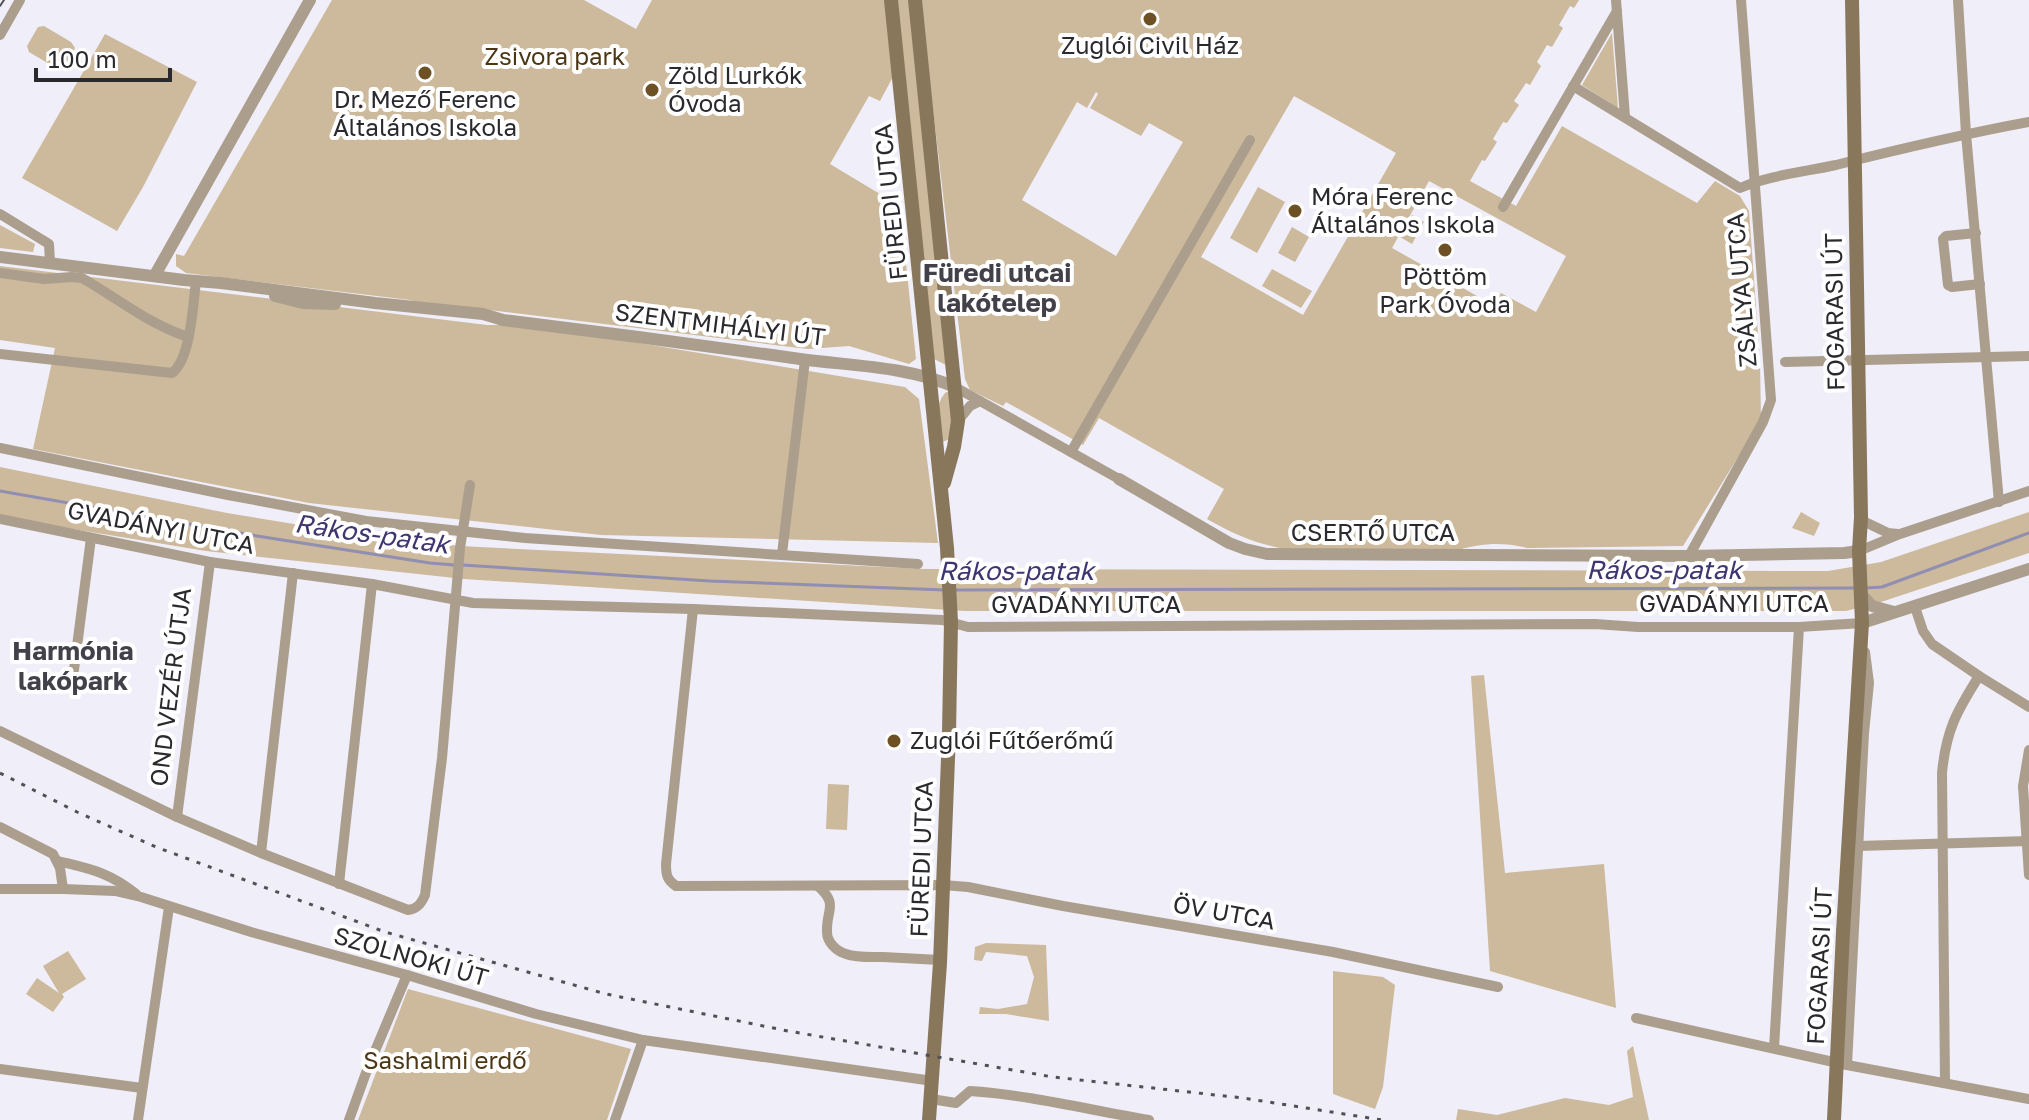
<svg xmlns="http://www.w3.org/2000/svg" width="2029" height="1120" font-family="'Golos Text',sans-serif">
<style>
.green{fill:#cdb99b;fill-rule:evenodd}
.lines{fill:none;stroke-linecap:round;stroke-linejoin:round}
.stream{stroke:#908eb1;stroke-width:3}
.minor{stroke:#ab9e8c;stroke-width:10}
.tertiary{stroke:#ab9e8c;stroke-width:12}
.secondary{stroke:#89775c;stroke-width:14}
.tram{stroke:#505056;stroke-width:2}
.rail{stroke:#505056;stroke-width:3;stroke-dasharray:4 8;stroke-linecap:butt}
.secondary-bridge{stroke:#89775c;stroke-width:14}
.poi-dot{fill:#6d5124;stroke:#fff;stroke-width:3}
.labels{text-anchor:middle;stroke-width:8;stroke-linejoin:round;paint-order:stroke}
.poi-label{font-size:24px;fill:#2a2a2e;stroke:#fff}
.park-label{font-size:24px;fill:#4c3715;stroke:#fff}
.street-label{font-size:24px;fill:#2a2a2e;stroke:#fff}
.neighbourhood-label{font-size:26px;font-weight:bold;fill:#42414a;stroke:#fff}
.water-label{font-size:26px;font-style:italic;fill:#3e3670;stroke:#fff}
</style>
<rect width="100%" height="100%" fill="#efeef9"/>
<!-- green -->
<g class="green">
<polygon points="332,0 584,0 636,29 652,0 888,0 895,73 880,101 869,96 830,164 900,206 916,359 909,364 849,346 808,349 448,305 444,311 410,300 186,273 176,266 176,254 184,256"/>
<polygon points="897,0 910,0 948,366 934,359"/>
<path d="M920,0H1579L1574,8L1570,6L1559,25L1563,28L1552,47L1547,45L1537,62L1541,66L1530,85L1526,83L1514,101L1519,105L1507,123L1503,122L1493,139L1497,142L1485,161L1482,160L1470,181L1516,206L1562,126L1697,203L1715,181L1740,196L1749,211L1760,362L1761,420L1683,546L1528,548C1501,542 1485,543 1458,550L1285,549C1256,544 1233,534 1207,519L1224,489L1099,418L1083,445L1006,402L1003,406L970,390L965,379ZM1096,92L1098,94L1090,108L1141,136L1149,123L1183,142L1116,256L1022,200L1077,102L1087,108ZM1294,96L1396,153L1303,315L1201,257ZM1429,181L1566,256L1536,312L1501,293L1493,305L1392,248Z"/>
<polygon points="44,26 71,42 75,48 63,68 56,68 29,52 27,46 38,27"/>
<polygon points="1612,33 1618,108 1582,85"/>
<polygon points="105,34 197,82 143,187 117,231 22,178"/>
<polygon points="1258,187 1285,202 1257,253 1230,238"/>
<polygon points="1412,215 1424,222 1412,244 1400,237"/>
<polygon points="0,225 35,244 33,252 0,248"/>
<polygon points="1292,227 1309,237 1295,262 1278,253"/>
<polygon points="0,266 487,325 509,325 597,336 905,387 919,399 938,543 601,535 309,503 33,449 55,348 0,340"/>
<polygon points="1272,269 1312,291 1301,308 1262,286"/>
<path d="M946,392L952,393L953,411L949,439L943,442L941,439C939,421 933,406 946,392Z"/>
<polygon points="0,467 227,513 343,532 460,546 923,569 1828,571 1881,562 2029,512 2029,553 1881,602 1846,611 965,611 464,579 206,551 0,517"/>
<polygon points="1801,512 1820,523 1814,536 1792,528"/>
<polygon points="1484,675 1505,873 1604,864 1616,1008 1490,971 1471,676"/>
<polygon points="828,784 849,785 847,830 826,829"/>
<polygon points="986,943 1046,945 1049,1021 1006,1014 979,1014 980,1007 998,1009 1027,1004 1034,977 1027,956 986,952 982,961 974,960 975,947"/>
<polygon points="68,951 86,979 62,994 64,997 53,1012 26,994 37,978 59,993 43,966"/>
<polygon points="1333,971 1383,977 1395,985 1383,1087 1375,1109 1333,1094"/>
<polygon points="408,989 631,1049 607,1120 358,1120"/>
<polygon points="1633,1046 1649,1120 1456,1120 1458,1109 1497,1115 1565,1098 1609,1105 1633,1097 1627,1051"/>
</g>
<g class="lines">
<!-- stream -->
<g class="stream">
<polyline points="0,491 257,536 430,563 454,565"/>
<polyline points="462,565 710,581 945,590"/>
<polyline points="1865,588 1882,587 2029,533"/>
<polyline points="953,590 1857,588"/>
</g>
<!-- minor -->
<g class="minor">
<polyline points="1616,0 1625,117"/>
<polyline points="1958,0 1966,134 1999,502"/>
<polyline points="0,35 20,0"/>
<path d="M1573,86L1740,188C1770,175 1804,172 1836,165C1900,149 1964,134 2029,122"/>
<polyline points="1503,207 1617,11"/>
<polyline points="0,214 49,244 50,262"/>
<polyline points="1976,233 1946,236 1943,239 1948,285 1952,287 1980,284"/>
<path d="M0,273L44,279L72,277L82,278C117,298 150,325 188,337"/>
<path d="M0,354L172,373C191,359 193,304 196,281"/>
<polyline points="1785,362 2029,356"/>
<polyline points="955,387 1119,479"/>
<polyline points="958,421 970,406 980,401"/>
<polyline points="0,448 228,495 366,521 525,538 918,564"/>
<polyline points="1071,452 1250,140"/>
<polyline points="0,519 210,562 372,584 473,603 693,609 942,620 968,627 1595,624 1638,627 1799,627 1862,623 1862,628"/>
<polyline points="1861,520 1888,533 1898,534"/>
<polyline points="1859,551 1900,534 2029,491"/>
<polyline points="782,554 805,360"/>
<polyline points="1689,556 1763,422 1771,400 1741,0"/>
<polyline points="1915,607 1923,631 1932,644 1979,676 2029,707"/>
<path d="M693,609L666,864C666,875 667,880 676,886L943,885L968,887L1063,906L1333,952L1498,987"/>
<polyline points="57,684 72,685 91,538"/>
<path d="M0,731L177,817L261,853L408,910C417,909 421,904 425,895L442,758L460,548L470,485"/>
<polyline points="2029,750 2023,786 2029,875"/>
<polyline points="177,817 210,562"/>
<polyline points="0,827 53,854 60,868 63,889"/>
<polyline points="1858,846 2029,841"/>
<polyline points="261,853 293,573"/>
<path d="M58,861C90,869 109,872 136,894"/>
<polyline points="339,884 372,584"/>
<path d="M818,886C839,905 826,909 827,932C827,942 836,951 846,954C857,958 871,957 883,957C902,958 921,959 940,960"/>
<polyline points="0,889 63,889 115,891 141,897 251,932 407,975 536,1014 643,1040 933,1081"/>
<polyline points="1636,1018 1847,1065 2029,1099"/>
<polyline points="1774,1048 1799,627"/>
<polyline points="1847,1065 1864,733 1869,683 1865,652"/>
<polyline points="0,1069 142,1088"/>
<path d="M1945,1083L1942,773C1946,730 1957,711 1979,676"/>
<path d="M931,1099L956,1103L970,1091C1030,1095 1089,1110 1149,1120"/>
<polyline points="138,1120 169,907"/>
<polyline points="349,1120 367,1070 407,975"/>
<polyline points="615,1120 643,1040"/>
</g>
<!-- tertiary -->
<g class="tertiary">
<path d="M0,257L184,280L221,283L375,303L483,314L503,320C602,332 701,345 800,359C852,366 906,366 955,387"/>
<polyline points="155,275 310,0"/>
<polyline points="275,296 303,303 335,304"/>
<polyline points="1119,479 1229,543 1245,549 1267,554 1689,556 1844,553 1859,551"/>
<polyline points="1861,594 1872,606 1894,612"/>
<polyline points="1862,623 2029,569"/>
</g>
<!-- secondary -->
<g class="secondary">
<polyline points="891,0 947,548 951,622 949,733 940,963 929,1120"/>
<polyline points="915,0 958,421 954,447 944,483"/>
<polyline points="1843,932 1862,623 1859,551 1861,517 1852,0"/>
</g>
<!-- tram -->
<polyline class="tram" points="0,6 4,0"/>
<!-- rail -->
<polyline class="rail" points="0,773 77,812 156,847 385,932 606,994 788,1031 1053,1077 1243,1098 1382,1120"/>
<!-- secondary-bridge -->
<polyline class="secondary-bridge" points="1834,1120 1843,932"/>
</g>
<!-- markers -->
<g class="poi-dot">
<circle cx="1150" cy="19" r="8"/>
<circle cx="425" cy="73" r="8"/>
<circle cx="652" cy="90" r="8"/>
<circle cx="1295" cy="211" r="8"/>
<circle cx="1445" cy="250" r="8"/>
<circle cx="894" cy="741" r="8"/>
</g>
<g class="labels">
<!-- poi labels -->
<g class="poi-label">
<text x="1150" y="54">Zuglói Civil Ház</text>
<text x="668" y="84" text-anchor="start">Zöld Lurkók<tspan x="668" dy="28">Óvoda</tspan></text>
<text x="425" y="108">Dr. Mező Ferenc<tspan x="425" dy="28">Általános Iskola</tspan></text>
<text x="1311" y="205" text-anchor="start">Móra Ferenc<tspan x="1311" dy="28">Általános Iskola</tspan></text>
<text x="1445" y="285">Pöttöm<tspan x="1445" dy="28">Park Óvoda</tspan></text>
<text x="910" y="749" text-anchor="start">Zuglói Fűtőerőmű</text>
</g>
<!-- park labels -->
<g class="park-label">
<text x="555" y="65">Zsivora park</text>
<text x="445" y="1069">Sashalmi erdő</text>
</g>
<!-- street labels -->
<g class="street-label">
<text transform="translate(891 202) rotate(-96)" y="8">FÜREDI UTCA</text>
<text transform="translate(1742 290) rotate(-95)" y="8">ZSÁLYA UTCA</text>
<text transform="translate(1835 312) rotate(-91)" y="8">FOGARASI ÚT</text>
<text transform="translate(720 325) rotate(7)" y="8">SZENTMIHÁLYI ÚT</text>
<text transform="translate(161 528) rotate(11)" y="8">GVADÁNYI UTCA</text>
<text x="1373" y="541">CSERTŐ UTCA</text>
<text x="1734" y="612">GVADÁNYI UTCA</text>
<text x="1086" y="613">GVADÁNYI UTCA</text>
<text transform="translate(171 687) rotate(-83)" y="8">OND VEZÉR ÚTJA</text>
<text transform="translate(922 859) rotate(-88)" y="8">FÜREDI UTCA</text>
<text transform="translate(1224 913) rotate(10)" y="8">ÖV UTCA</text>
<text transform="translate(411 957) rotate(16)" y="8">SZOLNOKI ÚT</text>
<text transform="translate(1820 966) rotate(-87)" y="8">FOGARASI ÚT</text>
</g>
<!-- neighbourhood labels -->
<g class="neighbourhood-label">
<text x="997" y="282">Füredi utcai<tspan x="997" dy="30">lakótelep</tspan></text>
<text x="73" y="660">Harmónia<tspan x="73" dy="30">lakópark</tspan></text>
</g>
<!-- water labels -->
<g class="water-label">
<text transform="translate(372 534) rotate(8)" y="9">Rákos-patak</text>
<text x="1664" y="579">Rákos-patak</text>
<text x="1016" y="580">Rákos-patak</text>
</g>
</g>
<!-- scale -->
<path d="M36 68v12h134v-12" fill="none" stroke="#2a2a2e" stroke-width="4"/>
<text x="48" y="68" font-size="24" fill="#2a2a2e" stroke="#ffffff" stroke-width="6" paint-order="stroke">100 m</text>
</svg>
